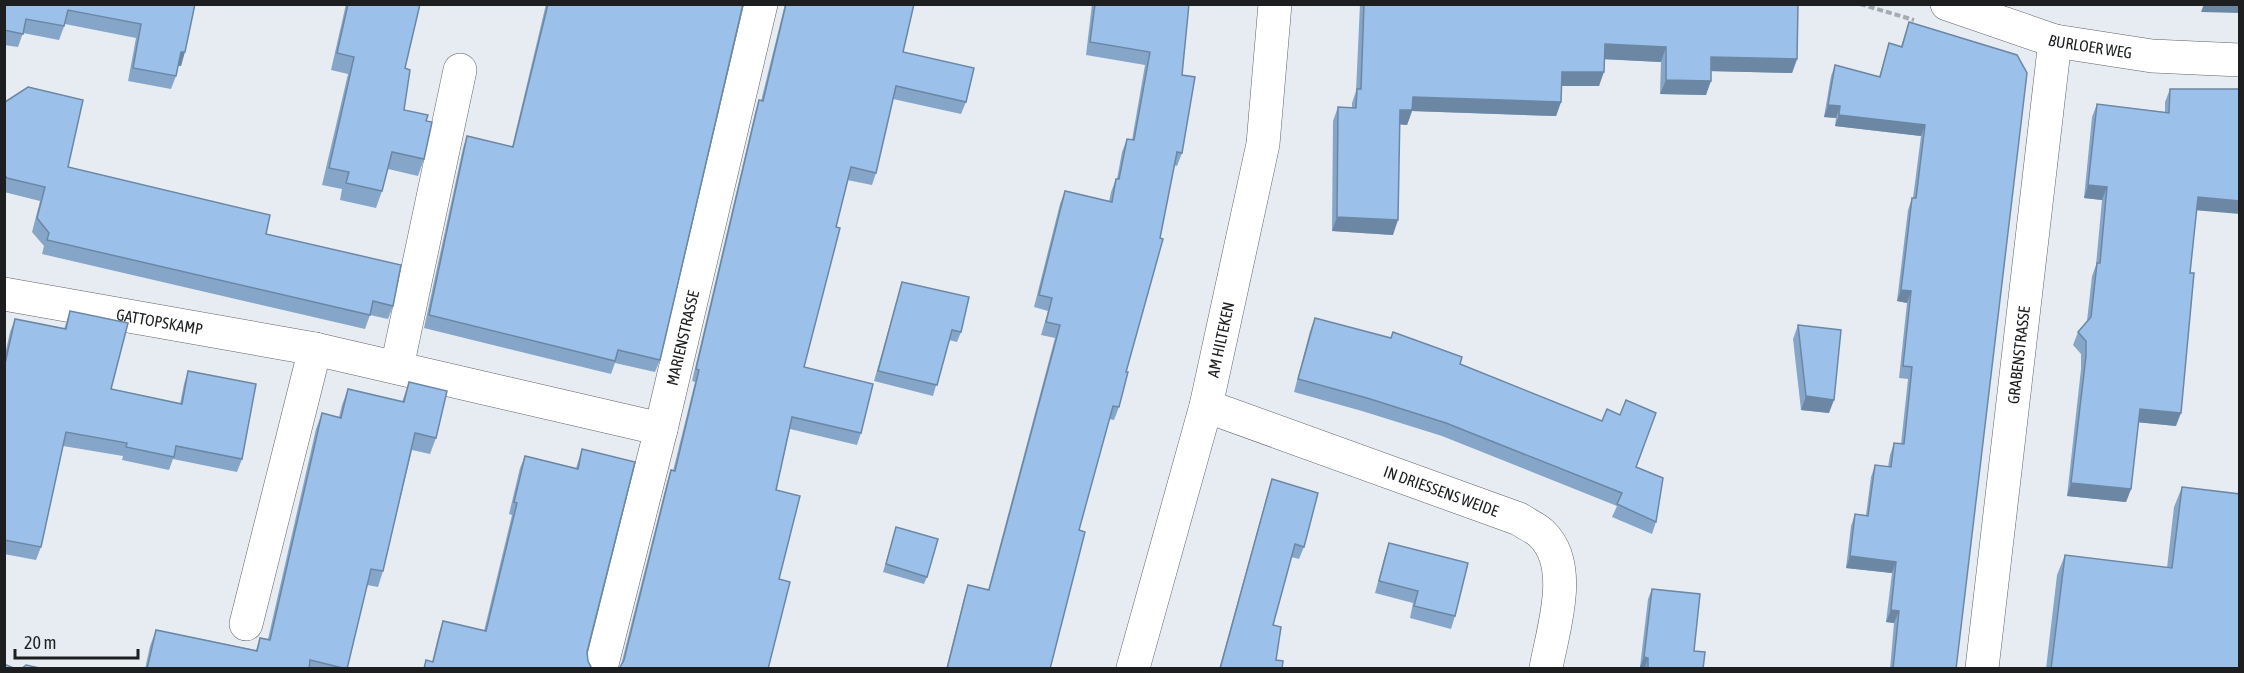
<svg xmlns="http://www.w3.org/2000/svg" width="2244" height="673" font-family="'Asap Condensed',sans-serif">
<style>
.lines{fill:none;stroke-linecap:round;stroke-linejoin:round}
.street-casing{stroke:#5f6368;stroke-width:34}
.path{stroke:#a7abb0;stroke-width:4;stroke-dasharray:6 3;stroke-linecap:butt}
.street{stroke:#fff;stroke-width:33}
.wall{fill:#85a6c9}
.shaded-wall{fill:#6c87a4}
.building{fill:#9bc1ea;stroke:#6c87a4;stroke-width:1.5}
.labels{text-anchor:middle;stroke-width:5;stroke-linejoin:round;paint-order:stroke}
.street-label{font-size:16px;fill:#1c1e20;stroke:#e7ecf2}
</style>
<rect width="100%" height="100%" fill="#e7ecf2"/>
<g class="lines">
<!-- street casing -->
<g class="street-casing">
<g id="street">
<path id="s1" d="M1947,4L2055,41L2152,56L2240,60"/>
<path id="s2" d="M4,294L315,349L661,429"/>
<polyline points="397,367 460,70"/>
<path id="s3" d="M1206,406L1519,519C1526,524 1536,528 1542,534C1575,566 1553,629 1546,668"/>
<polyline points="246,624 315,349"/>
<path id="s4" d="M601,668L661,429L761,4"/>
<path id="s5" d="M1133,668L1206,406L1263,144L1275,4"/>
<path id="s6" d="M1982,668L2055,41"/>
</g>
</g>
<!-- path -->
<polyline class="path" points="1860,4 1914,20"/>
<!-- street -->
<use href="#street" class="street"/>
</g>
<!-- wall -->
<g class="wall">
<polygon points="4,4 195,4 181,66 178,66 176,76 171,89 128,81 136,38 65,24 59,40 23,33 18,47 4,45"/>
<polygon points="346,4 420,4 405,68 404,110 426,121 424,159 418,176 388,169 382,191 376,208 340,200 342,189 322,185 348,74 331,70"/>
<polygon points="546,4 743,4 660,360 655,372 615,363 611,374 424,328 463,148 467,136 512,147"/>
<polygon points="785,4 914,4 903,52 966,102 961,114 893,99 876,173 872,185 847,180 836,227 804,367 861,433 857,445 790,429 776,490 779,579 621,665 667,482 671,470 673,471 695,382 692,381 755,113 759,100 761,101"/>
<polygon points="1092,4 1189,4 1182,75 1182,153 1177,166 1174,165 1126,372 1119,407 1114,420 1109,419 1079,530 1050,669 946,669 964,598 968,585 988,590 1055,338 1041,335 1048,311 1034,307 1060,204 1065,191 1109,202 1111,192 1116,179 1117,179 1122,152 1127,139 1132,140 1145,65 1086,55"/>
<polygon points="1360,4 1798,4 1797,59 1792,73 1711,71 1706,95 1660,94 1661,62 1604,59 1599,86 1562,86 1561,102 1556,116 1412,111 1407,125 1399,124 1393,235 1332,231 1333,121 1338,107 1352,108 1352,103 1356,91"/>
<polygon points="1909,22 2017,55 1956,669 1890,669 1894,623 1886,622 1892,573 1846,568 1851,526 1855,514 1866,515 1871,477 1875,465 1888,467 1890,455 1894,443 1901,444 1908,379 1899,378 1907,303 1897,301 1908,210 1912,198 1913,198 1921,136 1835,126 1836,118 1824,117 1831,76 1835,65 1879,77 1889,43 1901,46"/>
<polygon points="2170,89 2196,210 2176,426 2138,422 2131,489 2126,502 2067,496 2081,369 2081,354 2073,345 2078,332 2087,321 2092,276 2096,265 2102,200 2084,198 2092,117 2097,104 2165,112 2165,102"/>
<polygon points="4,103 68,167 266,234 393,306 388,319 370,315 365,329 42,254 44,246 32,232 40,201 4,192"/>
<polygon points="902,282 961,332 957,342 949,340 933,396 874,381 899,292"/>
<polygon points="70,311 111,389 180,404 184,384 188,371 242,459 237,472 173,459 169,470 122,460 123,456 63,446 41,547 36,560 4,554 4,359 10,332 15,319 64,329"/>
<polygon points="1315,318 1460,364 1636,467 1656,522 1652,534 1612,517 1617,506 1442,436 1362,411 1294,392 1310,331"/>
<polygon points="1798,325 1829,413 1801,410 1793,339"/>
<polygon points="409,382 436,438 430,454 412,450 383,571 378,587 367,585 347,669 145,669 150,646 156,630 256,650 260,638 268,639 316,429 322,413 339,417 342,405 348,389 402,402"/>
<polygon points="582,449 588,661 592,669 423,669 426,660 432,662 439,633 443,621 484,631 512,515 509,514 520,468 525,456 576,468"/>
<polygon points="1272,479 1304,547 1299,559 1291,557 1273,625 1276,660 1282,669 1219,669 1268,492"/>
<polygon points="2182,487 2240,669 2046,669 2057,575 2065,555 2167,568 2174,507"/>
<polygon points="896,527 927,577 924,584 883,572"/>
<polygon points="1389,543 1455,616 1451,629 1410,618 1413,603 1375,593 1385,555"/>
<polygon points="1652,589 1694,651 1703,669 1645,669 1640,667 1648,599"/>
</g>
<!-- shaded-wall -->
<g class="shaded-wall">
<polygon points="2204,4 2240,4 2240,13 2201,12"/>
<polygon points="1605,44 1666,47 1661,62 1600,59"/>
<polygon points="181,52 185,52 181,66 176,65"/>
<polygon points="1711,57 1797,59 1792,73 1706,71"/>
<polygon points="1562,72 1604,72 1599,86 1557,86"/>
<polygon points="1666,80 1711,81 1706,95 1660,94"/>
<polygon points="1413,97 1561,102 1556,116 1412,111 1407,125 1395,124 1400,110"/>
<polygon points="1828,105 1840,106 1836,118 1824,117"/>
<polygon points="1839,115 1925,125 1921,136 1835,126"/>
<polygon points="2088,185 2107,187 2102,200 2084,198"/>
<polygon points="2198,197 2240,201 2240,214 2193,210"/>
<polygon points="1337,217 1398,220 1393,235 1332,231"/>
<polygon points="1901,290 1911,291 1907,303 1897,301"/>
<polygon points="1806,396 1834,400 1829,413 1801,410"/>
<polygon points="2140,409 2181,413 2176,426 2135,422"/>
<polygon points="2071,483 2131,489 2126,502 2067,496"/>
<polygon points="1850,556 1896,562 1892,573 1846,568"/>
<polygon points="1891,610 1899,611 1894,623 1886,622"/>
<polygon points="1644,657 1648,658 1645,668 1640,667"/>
</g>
<!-- building -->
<g class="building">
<polygon points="4,4 195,4 185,52 181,52 176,76 133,68 141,24 68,10 64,26 26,19 23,34 4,30"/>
<polygon points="348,4 420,4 405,68 410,70 404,110 428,115 426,121 432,122 424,159 392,152 382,191 346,183 349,172 329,168 354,57 337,53"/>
<polygon points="548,4 743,4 660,360 618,350 615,361 429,315 467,136 513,147"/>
<polygon points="786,4 914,4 903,52 974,68 966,102 896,86 876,173 851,167 836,227 840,228 804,367 873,384 861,433 792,417 776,490 800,496 779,579 790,582 768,669 619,669 624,660 671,470 675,471 699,370 696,369 759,100 763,101"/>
<polygon points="1095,4 1189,4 1182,75 1195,77 1182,153 1177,152 1160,238 1163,239 1126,372 1128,372 1119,407 1113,406 1079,530 1085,532 1050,669 947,669 968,585 989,590 1060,325 1046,322 1052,298 1039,295 1065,191 1112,202 1116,179 1119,179 1127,139 1134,140 1150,52 1090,42"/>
<polygon points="1364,4 1798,4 1797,59 1711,57 1711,81 1666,80 1666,47 1605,44 1604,72 1562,72 1561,102 1413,97 1412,110 1400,110 1398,220 1337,217 1338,107 1356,108 1357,89 1361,89"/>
<polygon points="1909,22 2017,55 2027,73 1956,669 1893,669 1899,611 1891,610 1896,562 1850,556 1855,514 1868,516 1875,465 1891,467 1894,443 1904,444 1912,367 1903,366 1911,291 1901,290 1912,198 1916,198 1925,125 1839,115 1840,106 1828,105 1835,65 1880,77 1889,43 1902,47"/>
<polygon points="28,87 83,100 68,167 270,215 266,234 401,265 393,306 373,301 370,315 47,240 49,233 37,218 45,187 7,178 4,174 5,102"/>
<polygon points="2170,89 2240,89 2240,201 2198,197 2190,273 2194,273 2181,413 2140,409 2131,489 2071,483 2086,356 2086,341 2078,332 2091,317 2097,263 2100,263 2107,187 2088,185 2097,104 2169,113"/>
<polygon points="902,282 969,297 961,332 952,330 937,385 878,371"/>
<polygon points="70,311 128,323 111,389 182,404 188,371 256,384 242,459 176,446 174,457 126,447 127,443 66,432 41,547 4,540 4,368 15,319 66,329"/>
<polygon points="1315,318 1391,338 1393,332 1462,357 1460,364 1602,421 1607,409 1620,415 1626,400 1656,413 1636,467 1663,478 1656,522 1617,504 1622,493 1446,423 1367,398 1298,379"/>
<polygon points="1798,325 1841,330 1834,400 1806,396"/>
<polygon points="409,382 447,391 436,438 415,433 383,571 371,569 347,669 310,660 309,669 147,669 156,630 257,651 260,638 270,640 322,413 341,418 348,389 404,402"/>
<polygon points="582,449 635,462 587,652 588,661 592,669 424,669 426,660 433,662 443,621 486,631 517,503 514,502 525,456 578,469"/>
<polygon points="1272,479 1318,493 1304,547 1295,544 1273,625 1281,627 1276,660 1283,661 1282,669 1220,669"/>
<polygon points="2182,487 2240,494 2240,669 2051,669 2065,555 2172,568"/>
<polygon points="896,527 938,539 927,577 886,564"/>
<polygon points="1389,543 1468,563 1455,616 1414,606 1418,591 1379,581"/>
<polygon points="1652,589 1700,594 1694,651 1705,652 1703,669 1648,669 1648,658 1644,657"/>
<polygon points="4,664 16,669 4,669"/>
<polygon points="26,665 40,668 40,669 21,669"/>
</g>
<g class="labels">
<!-- street labels -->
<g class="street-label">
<text dy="6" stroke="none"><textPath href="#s1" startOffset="150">BURLOER WEG</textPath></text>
<text dy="6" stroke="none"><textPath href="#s2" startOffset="158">GATTOPSKAMP</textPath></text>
<text dy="6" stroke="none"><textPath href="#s4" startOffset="340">MARIENSTRASSE</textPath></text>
<text dy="6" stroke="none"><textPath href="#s5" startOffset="340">AM HILTEKEN</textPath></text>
<text dy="6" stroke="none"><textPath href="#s6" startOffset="315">GRABENSTRASSE</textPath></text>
<text dy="6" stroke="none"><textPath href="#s3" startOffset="250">IN DRIESSENS WEIDE</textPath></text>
</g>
</g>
<!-- border -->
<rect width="2244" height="673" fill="none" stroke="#1c1e20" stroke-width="12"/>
<!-- scale -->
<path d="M15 649v9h123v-9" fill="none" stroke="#1c1e20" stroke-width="3"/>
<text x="24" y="649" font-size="18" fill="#1c1e20" stroke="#e7ecf2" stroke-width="4.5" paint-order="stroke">20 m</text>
</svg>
